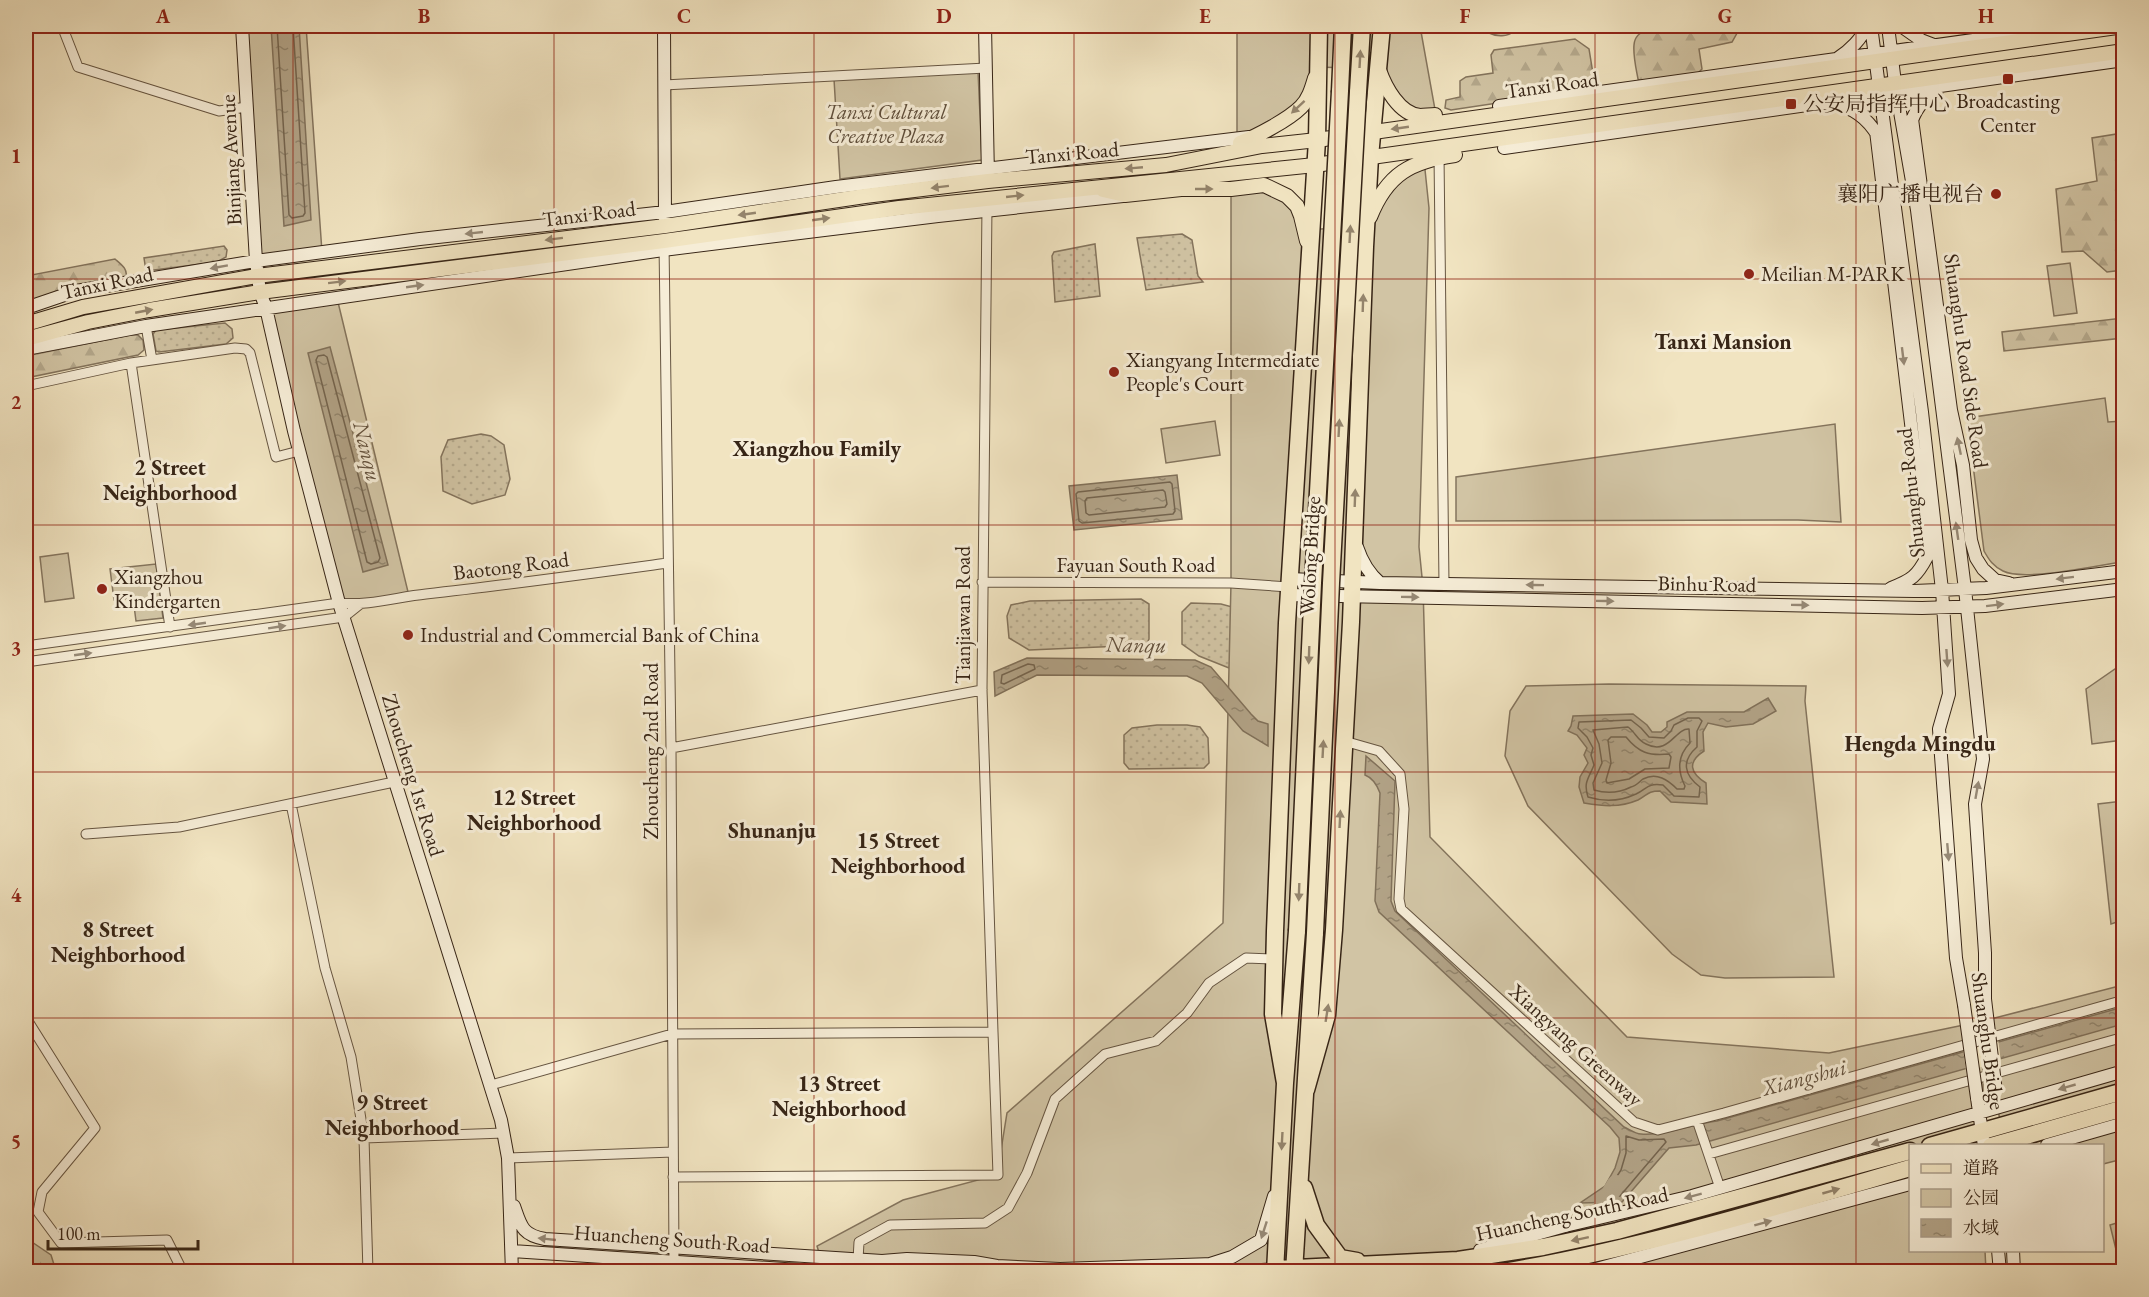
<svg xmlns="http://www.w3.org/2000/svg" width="2149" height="1297" viewBox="0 0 2149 1297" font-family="'EB Garamond','Noto Serif SC',serif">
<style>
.grass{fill:url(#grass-dots);stroke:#84745d;stroke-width:1.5}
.forest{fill:url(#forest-firs);stroke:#84745d;stroke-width:1.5}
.park{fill:#d1c4a4;stroke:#84745d;stroke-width:1.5}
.garden{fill:url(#garden-furrows);stroke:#84745d;stroke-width:1.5}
.water{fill:url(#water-ripples);stroke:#81715a;stroke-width:1.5}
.pier{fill:#f1e4c1}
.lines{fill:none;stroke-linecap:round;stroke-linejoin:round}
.shore{stroke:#74644e;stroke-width:1.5}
.river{stroke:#b2a387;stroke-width:18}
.street-casing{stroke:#665541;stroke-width:11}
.secondary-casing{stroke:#372516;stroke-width:14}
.primary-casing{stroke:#372516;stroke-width:16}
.highway-casing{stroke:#372516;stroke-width:19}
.street{stroke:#f6edd7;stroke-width:9}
.secondary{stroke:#f6edd7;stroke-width:12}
.primary{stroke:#f1e4c1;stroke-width:14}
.highway{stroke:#f1e4c1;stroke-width:16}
.secondary-bridge-casing{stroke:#372516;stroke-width:14;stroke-linecap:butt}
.highway-bridge-casing{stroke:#372516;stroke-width:19;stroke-linecap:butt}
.secondary-bridge{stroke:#f6edd7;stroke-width:12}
.highway-bridge{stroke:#f1e4c1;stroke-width:16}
.oneway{fill:#94846c}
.oneway2{fill:#968976}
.grid{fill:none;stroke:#8f2418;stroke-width:1.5;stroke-opacity:0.55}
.poi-dot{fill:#8f2418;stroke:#f6edd7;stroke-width:2}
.labels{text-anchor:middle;stroke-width:6;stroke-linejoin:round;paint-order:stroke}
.street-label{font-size:21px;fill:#372516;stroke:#f6edd7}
.poi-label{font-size:21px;fill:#372516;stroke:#f6edd7;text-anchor:start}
.park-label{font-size:21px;font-style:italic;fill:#5e4d3a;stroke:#f6edd7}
.neighbourhood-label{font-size:22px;font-weight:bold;fill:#372516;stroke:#f6edd7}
.water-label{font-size:22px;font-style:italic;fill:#62513e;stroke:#f6edd7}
.neatline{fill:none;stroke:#8f2418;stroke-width:2}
.grid-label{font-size:20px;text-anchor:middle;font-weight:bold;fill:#8f2418}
</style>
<defs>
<pattern id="grass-dots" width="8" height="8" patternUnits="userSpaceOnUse" patternTransform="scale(1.5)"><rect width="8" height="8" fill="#d1c4a4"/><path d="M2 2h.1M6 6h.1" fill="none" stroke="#b4a88c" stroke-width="1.8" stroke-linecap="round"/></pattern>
<pattern id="forest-firs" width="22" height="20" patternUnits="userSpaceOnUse" patternTransform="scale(1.5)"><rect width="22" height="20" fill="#d1c4a4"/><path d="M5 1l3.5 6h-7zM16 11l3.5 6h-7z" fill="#b4a88c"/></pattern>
<pattern id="garden-furrows" width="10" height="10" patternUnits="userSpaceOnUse" patternTransform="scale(1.5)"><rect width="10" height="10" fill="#d1c4a4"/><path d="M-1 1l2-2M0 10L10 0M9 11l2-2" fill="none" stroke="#b4a88c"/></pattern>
<pattern id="water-ripples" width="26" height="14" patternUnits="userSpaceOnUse" patternTransform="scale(1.5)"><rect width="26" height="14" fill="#b2a387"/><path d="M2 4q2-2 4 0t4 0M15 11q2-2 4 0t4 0" fill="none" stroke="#92856d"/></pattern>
</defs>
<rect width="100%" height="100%" fill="#f1e4c1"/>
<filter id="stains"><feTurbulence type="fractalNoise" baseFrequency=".00333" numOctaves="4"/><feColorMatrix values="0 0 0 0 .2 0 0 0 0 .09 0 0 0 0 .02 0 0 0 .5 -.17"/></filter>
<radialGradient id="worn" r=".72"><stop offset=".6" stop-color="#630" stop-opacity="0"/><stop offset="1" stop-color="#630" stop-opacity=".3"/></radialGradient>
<path class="grass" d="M1182 234 1192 240 1198 276 1203 282 1146 290 1137 238Z
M1095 244 1100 296 1055 302 1052 256 1054 252Z
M224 246 227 250 226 257 217 262 146 271 144 258Z
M225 323 232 329 233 338 226 344 159 352 156 351 153 334 156 330Z
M481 434 491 436 504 445 510 479 505 495 472 504 443 491 441 457 448 440Z
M1141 599 1149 604V639L1146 645 1029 650 1009 638 1007 616 1011 605 1030 601Z
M1191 603 1221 604 1247 611 1229 668 1199 656 1182 644V612Z
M1157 725H1187L1200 727 1208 738 1209 763 1204 768 1129 769 1124 763V735L1132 728Z"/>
<path class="forest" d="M1684 26H1741L1732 42 1699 49 1702 69 1697 74 1642 82 1638 79C1636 68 1633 56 1634 45 1635 24 1670 27 1684 26Z
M1575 39 1589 49 1595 86 1590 89 1451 110 1445 108 1446 100 1460 97V81L1466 77 1493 73 1491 55 1494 50Z
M2123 133V270L2107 272 2083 251 2062 252 2056 189 2097 181 2092 138Z
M115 259C122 265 128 269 126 278L26 303V276Z
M2123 318V338L2004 351 2002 332Z
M130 335H138L143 340 144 350 138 355 26 378V356Z
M26 1238 51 1255 56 1271H26Z"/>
<path class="park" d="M242 26H306L322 252 256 261Z
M1237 26H1420L1436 115 1406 110 1379 69 1318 67 1301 107 1237 139Z
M978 71 982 160 840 179 834 79Z
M1424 160 1429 208 1419 547 1423 587 1430 837 1627 1037 1829 1053 1983 1021 2123 985V1091L2001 1126 1983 1027V1145L1910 1146V1250L1985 1251 1986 1271 825 1272 817 1246 903 1200 997 1175 1007 1113 1223 923 1231 583V189L1264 185 1287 196 1306 230 1366 226 1376 201Z
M2070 263 2077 313 2054 316 2047 266Z
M337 298 409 596 339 603 266 308Z
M2105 398 2108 422 2123 421V562C2097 565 2025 582 2003 571 1993 566 1989 560 1984 551L1967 418Z
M1215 421 1220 455 1166 463 1161 429Z
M1835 424 1841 522 1798 520 1456 521V477Z
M68 553 74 598 45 602 40 557Z
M156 564 163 618 136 621 133 598 114 600 110 569Z
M2123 668V740L2092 744 2086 689 2115 669Z
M1609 684 1806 686 1805 701 1834 977 1725 978 1701 975 1672 954 1528 806 1505 756 1510 711 1526 686Z
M2123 801V920L2111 924 2098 804Z
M2123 1108V1159L2103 1164 2102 1146H2046L2071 1123Z
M2123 1221V1265L2120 1266 2110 1225Z"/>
<path class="garden" d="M1488 26H1514L1515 31C1507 37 1497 37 1489 33Z
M1531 26H1589L1537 33Z"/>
<path class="water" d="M271 26H299L311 220 284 226Z
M330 347 388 565 363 572 308 353Z
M1177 475 1182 519 1074 530 1069 486Z
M1027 658 1195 660 1211 667 1251 714 1258 721 1268 724V746L1243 731 1202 683 1187 676 1037 675 995 696 994 672Z
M1768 698 1776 711 1753 724 1726 727 1708 723 1703 732 1704 751C1687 762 1690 773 1706 783L1707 804 1671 802 1660 791C1647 791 1648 795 1638 800 1619 808 1603 806 1584 803L1579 787 1580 777 1588 763 1584 755 1587 748 1577 735 1568 731 1571 726 1573 716 1633 714 1647 725 1652 732H1661L1667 727V722L1687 712H1744Z
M1366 756 1395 781 1391 901 1395 911 1624 1127C1629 1129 1635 1134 1641 1134 1664 1136 1693 1124 1717 1121L2123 1007V1024L1696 1145 1669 1148 1622 1202 1580 1203 1605 1186 1615 1168 1620 1152 1619 1138 1610 1127 1379 912 1375 901 1380 793C1377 785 1373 778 1365 775Z"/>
<path class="pier" d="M1998 1039 2001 1062 1966 1071 1963 1049Z"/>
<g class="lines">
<path class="shore" d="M277 26 289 215 292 218 303 216 305 213 293 26
M324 355 327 357 380 558 378 562 371 564 367 562 316 360 318 356Z
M1170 482 1172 484 1175 511 1173 514 1082 523 1079 521 1076 494 1078 492Z
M1163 490 1165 492 1167 504 1165 507 1089 515 1086 513 1085 501 1087 498Z
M1028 664 1034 665 1035 669 1004 684 1001 683 1002 675Z
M1688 718H1699L1702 721 1697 731V747C1681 761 1684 775 1700 787L1699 797 1674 796 1663 785C1647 783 1648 788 1636 794 1621 801 1604 802 1588 797 1583 782 1589 778 1594 765L1591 755 1593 748 1587 737 1578 728 1579 722 1631 720 1641 728 1649 737 1664 738 1671 731 1674 725Z
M1628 727C1635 732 1638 741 1646 744 1669 756 1675 728 1689 729L1690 743C1677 756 1677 770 1685 786L1684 789H1677C1668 780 1657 772 1643 779 1639 782 1636 786 1631 787 1619 793 1607 794 1594 790L1593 783 1602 763 1599 744 1593 730Z
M1611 737H1626C1639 753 1649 756 1669 754L1671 757 1669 768 1645 769 1629 779 1607 783 1606 780 1611 763 1608 740Z
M1626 1136 1639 1140 1664 1139 1666 1142 1620 1196 1608 1197 1606 1193 1621 1170 1626 1153Z"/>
<path class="river" d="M1562 1272 1616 1184"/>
<g class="street-casing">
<path id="street" d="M62 26 78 67 219 111 247 107
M664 85 986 68
M1439 155 1444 584
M987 206 982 690 993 1032
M664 244 671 748 674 1261
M146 326 152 360
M26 386 131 363
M982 582 1231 583 1289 587
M170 627 131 363 235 348 246 349 250 353 276 457 299 451
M26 646 339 603C369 606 397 597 426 594 507 585 587 574 668 563
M26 662 344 617 359 605
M1344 741 1379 751 1400 774 1404 809 1399 899 1401 909 1634 1122 1658 1130 1724 1113 2124 1000
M671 748 982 690
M291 804 325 968 351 1057 364 1138 368 1272
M86 834 179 827 394 782
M26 1018 95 1128 42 1192 38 1212 61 1243 167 1240 183 1272
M491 1085 672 1034 993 1032 998 1175 673 1177
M1697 1120 1720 1188
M364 1138 504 1133
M1709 1154 2124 1037
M508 1158 673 1152
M858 1260 859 1242 890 1225 985 1223 1008 1208 1027 1173 1055 1099 1105 1054 1156 1041 1187 1013 1209 983 1246 958 1274 959"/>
</g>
<g class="secondary-casing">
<path id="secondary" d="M242 26 256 261 260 292 266 308 294 431 339 603 501 1120 508 1158 512 1272
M664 26 665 219
M985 26 988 177
M1871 26 1922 412 1942 590 1949 694 1939 729 1956 958 1964 1005
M1888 26 1895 83 1917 210 1965 589 1983 759 1975 804 1985 953V999
M1901 26 1921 40 1934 45
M1838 58C1849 51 1863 38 1866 26
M1833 104C1853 107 1868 119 1878 136
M1499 106 2073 26
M1912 119 1951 410 1963 465 1971 540 1976 558 1983 569 1995 580 2009 583
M1910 127C1914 110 1926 96 1940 87
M1876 131 1927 557C1917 576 1912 580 1891 588
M1504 148 2124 60
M26 308 76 291 256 261 420 239 665 212 836 187 1249 137
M26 349 146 326 663 250 938 216 1123 196
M1357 547C1362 562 1368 573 1380 583
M1290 579 1380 583 1914 591 1986 588 2124 571
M1289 595 1922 608 1985 606 2124 589
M1977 1098 1984 1146
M2047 1145 2124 1123
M514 1206C521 1226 522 1235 545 1239L882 1261 907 1259 974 1262 997 1266 1060 1269 1213 1264
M1480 1250 1565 1226 1692 1196 2124 1071
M1998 1250 2000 1272
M2013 1250 2014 1272
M512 1251 830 1272
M1207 1265 1232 1257 1261 1240 1274 1196
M1234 1272 1276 1269
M1585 1272 1910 1184"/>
</g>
<g class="primary-casing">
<path id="primary" d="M1379 70C1385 87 1399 114 1420 116 1425 116 1430 115 1435 115
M1240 143C1257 136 1288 120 1301 107 1309 99 1312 88 1315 78
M1103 190 1125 195 1181 189H1231L1264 185 1287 196 1297 206 1301 216 1307 241
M1370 217C1387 174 1411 161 1455 155
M26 324 83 307 257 276 665 226 865 196 988 181 1166 165 1262 146 1317 140 2124 26
M26 339 88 322 149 310 260 292 664 241 899 208 1315 165 2124 51"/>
</g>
<g class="highway-casing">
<path id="highway" d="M1340 91 1343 26
M1358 92 1362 26
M1285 1083 1273 1014 1275 931 1287 623 1317 140 1319 26
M1306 1090 1327 1015 1334 930 1351 622 1365 247 1370 157 1382 26
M1930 1146 2124 1091
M1991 1146 2124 1108
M1304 1188 1316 1225 1340 1258 1357 1261
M1276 1269 1458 1260 1543 1247 1617 1231 1910 1151
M1275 1272 1285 1083 1297 931
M1294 1272 1315 933
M1503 1272C1642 1248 1776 1207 1910 1168"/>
</g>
<use href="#street" class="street"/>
<use href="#secondary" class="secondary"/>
<use href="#primary" class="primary"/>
<use href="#highway" class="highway"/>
<g class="secondary-bridge-casing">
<path id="secondary-bridge" d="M1985 999 1996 1092
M1964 1005 1977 1098"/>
</g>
<g class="highway-bridge-casing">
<path id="highway-bridge" d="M1297 931 1313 583 1340 91
M1315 933 1331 583 1358 92"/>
</g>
<use href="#secondary-bridge" class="secondary-bridge"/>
<use href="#highway-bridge" class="highway-bridge"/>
</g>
<defs><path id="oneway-solid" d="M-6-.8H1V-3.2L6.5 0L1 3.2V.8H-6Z" transform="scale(1.5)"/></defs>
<g class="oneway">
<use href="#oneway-solid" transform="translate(1360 59) rotate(-87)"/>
<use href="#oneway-solid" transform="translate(1298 107) rotate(137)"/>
<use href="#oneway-solid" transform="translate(1400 128) rotate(172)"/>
<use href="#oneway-solid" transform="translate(1134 168) rotate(175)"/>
<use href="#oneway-solid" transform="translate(940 187) rotate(173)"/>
<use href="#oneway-solid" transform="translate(1204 189)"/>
<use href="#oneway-solid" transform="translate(1015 196) rotate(-6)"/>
<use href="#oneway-solid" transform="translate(747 214) rotate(172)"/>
<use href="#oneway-solid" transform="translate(821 219) rotate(-8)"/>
<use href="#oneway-solid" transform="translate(1350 234) rotate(-87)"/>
<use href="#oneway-solid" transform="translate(554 239) rotate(173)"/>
<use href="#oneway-solid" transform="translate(337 282) rotate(-7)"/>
<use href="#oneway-solid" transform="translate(1363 303) rotate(-88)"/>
<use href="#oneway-solid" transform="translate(144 311) rotate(-11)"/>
<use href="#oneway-solid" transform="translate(1339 428) rotate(-87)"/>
<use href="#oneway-solid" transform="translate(1355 498) rotate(-88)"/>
<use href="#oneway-solid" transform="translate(1309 655) rotate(92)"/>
<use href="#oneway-solid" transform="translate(1323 749) rotate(-87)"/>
<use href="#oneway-solid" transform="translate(1340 819) rotate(-87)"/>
<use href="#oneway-solid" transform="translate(1299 892) rotate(92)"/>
<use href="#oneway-solid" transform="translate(1327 1013) rotate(-81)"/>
<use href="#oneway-solid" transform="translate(1282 1141) rotate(93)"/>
<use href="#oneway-solid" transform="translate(1831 1191) rotate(-16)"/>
<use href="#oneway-solid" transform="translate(1580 1239) rotate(168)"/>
</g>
<g class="oneway2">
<use href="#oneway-solid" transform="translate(474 233) rotate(174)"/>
<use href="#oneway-solid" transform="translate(219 267) rotate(170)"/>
<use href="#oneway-solid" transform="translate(415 286) rotate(-8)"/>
<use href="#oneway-solid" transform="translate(1903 356) rotate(83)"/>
<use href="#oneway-solid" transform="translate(1959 446) rotate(-102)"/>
<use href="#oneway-solid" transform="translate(1957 531) rotate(-98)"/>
<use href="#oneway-solid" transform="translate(2065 578) rotate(173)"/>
<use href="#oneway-solid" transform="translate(1535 585) rotate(-179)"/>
<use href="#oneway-solid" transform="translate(1410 597) rotate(1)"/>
<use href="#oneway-solid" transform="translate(1605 601) rotate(1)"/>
<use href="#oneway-solid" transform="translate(1800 605) rotate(1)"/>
<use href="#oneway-solid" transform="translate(1995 605) rotate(-7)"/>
<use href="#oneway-solid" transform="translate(197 624) rotate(172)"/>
<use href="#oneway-solid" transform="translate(277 627) rotate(-9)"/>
<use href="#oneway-solid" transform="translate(83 654) rotate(-8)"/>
<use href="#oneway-solid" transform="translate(1947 658) rotate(86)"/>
<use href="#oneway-solid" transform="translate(1977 790) rotate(-80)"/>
<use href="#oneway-solid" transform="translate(1948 852) rotate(85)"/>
<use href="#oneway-solid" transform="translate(2067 1087) rotate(164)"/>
<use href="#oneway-solid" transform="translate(1880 1142) rotate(164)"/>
<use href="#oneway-solid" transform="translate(1693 1196) rotate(165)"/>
<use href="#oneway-solid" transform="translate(1763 1223) rotate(-15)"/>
<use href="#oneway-solid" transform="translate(1264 1230) rotate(108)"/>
<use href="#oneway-solid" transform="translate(547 1239) rotate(-174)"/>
</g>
<path class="grid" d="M293 26V1272M554 26V1272M814 26V1272M1074 26V1272M1335 26V1272M1595 26V1272M1856 26V1272M26 279H2124M26 525H2124M26 772H2124M26 1018H2124"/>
<g class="poi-dot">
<rect x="2002" y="73" width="12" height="12" rx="3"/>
<rect x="1785" y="98" width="12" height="12" rx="3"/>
<circle cx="1996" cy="194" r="6"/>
<circle cx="1749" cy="274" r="6"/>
<circle cx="1114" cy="372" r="6"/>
<circle cx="102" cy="589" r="6"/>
<circle cx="408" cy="635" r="6"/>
</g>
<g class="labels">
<g class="street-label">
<text transform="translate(1552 85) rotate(-8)" y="7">Tanxi Road</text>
<text transform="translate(1072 153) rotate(-5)" y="7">Tanxi Road</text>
<text transform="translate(231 160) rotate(-93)" y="7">Binjiang Avenue</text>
<text transform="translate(589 214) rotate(-7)" y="7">Tanxi Road</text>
<text transform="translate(107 283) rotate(-12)" y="7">Tanxi Road</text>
<text transform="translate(1966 361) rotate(82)" y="7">Shuanghu Road Side Road</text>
<text transform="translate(1911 493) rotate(-96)" y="7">Shuanghu Road</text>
<text transform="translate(1310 556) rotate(-87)" y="7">Wolong Bridge</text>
<text x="1136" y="572">Fayuan South Road</text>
<text transform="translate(511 566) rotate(-7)" y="7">Baotong Road</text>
<text transform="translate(1707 584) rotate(1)" y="7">Binhu Road</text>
<text transform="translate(963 615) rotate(-90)" y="7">Tianjiawan Road</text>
<text transform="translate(651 751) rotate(-90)" y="7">Zhoucheng 2nd Road</text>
<text transform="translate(413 775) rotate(73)" y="7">Zhoucheng 1st Road</text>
<text transform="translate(1988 1041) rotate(82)" y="7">Shuanghu Bridge</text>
<text transform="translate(1576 1045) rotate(42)" y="7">Xiangyang Greenway</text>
<text transform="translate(1572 1214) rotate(-12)" y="7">Huancheng South Road</text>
<text transform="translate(672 1239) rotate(4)" y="7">Huancheng South Road</text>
</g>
<g class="poi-label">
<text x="2008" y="108" text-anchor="middle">Broadcasting<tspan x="2008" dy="24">Center</tspan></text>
<text x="1803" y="111">公安局指挥中心</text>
<text x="1984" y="201" text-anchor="end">襄阳广播电视台</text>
<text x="1761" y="281">Meilian M-PARK</text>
<text x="1126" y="367">Xiangyang Intermediate<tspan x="1126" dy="24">People's Court</tspan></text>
<text x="114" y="584">Xiangzhou<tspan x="114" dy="24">Kindergarten</tspan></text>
<text x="420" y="642">Industrial and Commercial Bank of China</text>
</g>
<g class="park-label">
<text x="886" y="119">Tanxi Cultural<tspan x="886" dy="24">Creative Plaza</tspan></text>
</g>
<g class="neighbourhood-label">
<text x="1723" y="349">Tanxi Mansion</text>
<text x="817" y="456">Xiangzhou Family</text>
<text x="170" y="475">2 Street<tspan x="170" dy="25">Neighborhood</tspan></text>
<text x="1920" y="751">Hengda Mingdu</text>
<text x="534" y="805">12 Street<tspan x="534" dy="25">Neighborhood</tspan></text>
<text x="772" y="838">Shunanju</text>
<text x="898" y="848">15 Street<tspan x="898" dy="25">Neighborhood</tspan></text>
<text x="118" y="937">8 Street<tspan x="118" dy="25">Neighborhood</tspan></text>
<text x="839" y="1091">13 Street<tspan x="839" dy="25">Neighborhood</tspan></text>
<text x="392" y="1110">9 Street<tspan x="392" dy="25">Neighborhood</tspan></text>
</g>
<g class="water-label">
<text transform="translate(368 451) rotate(76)" y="8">Nanqu</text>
<text transform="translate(1136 644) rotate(1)" y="8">Nanqu</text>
<text transform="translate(1804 1077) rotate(-15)" y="8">Xiangshui</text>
</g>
</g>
<rect width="2149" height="1297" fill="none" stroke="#f1e4c1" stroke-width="66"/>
<rect x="1909" y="1144" width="195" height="108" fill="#f6edd7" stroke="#aa9d8a" stroke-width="1.5"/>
<rect x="1921" y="1164" width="30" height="9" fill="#f1e4c1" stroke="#aa9d8a" stroke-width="1.5"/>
<text x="1963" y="1174" font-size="18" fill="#372516">道路</text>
<rect x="1921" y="1189" width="30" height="18" fill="#d1c4a4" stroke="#aa9d8a" stroke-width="1.5"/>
<text x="1963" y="1204" font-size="18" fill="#372516">公园</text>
<rect x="1921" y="1219" width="30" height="18" fill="url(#water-ripples)" stroke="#aa9d8a" stroke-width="1.5"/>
<text x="1963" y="1234" font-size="18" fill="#372516">水域</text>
<path d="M48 1240v9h150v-9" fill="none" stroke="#372516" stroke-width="3"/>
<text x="57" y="1240" font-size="18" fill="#372516" stroke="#f6edd7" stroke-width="4.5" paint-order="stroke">100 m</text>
<rect x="33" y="33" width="2083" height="1231" class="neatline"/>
<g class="grid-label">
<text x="163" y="23">A</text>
<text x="424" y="23">B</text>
<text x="684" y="23">C</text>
<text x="944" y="23">D</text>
<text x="1205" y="23">E</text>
<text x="1465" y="23">F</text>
<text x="1725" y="23">G</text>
<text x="1986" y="23">H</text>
<text x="16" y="163">1</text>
<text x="16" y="409">2</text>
<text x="16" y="655">3</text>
<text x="16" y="902">4</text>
<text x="16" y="1148">5</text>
</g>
<rect width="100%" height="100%" filter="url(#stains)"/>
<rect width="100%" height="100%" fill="url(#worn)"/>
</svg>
